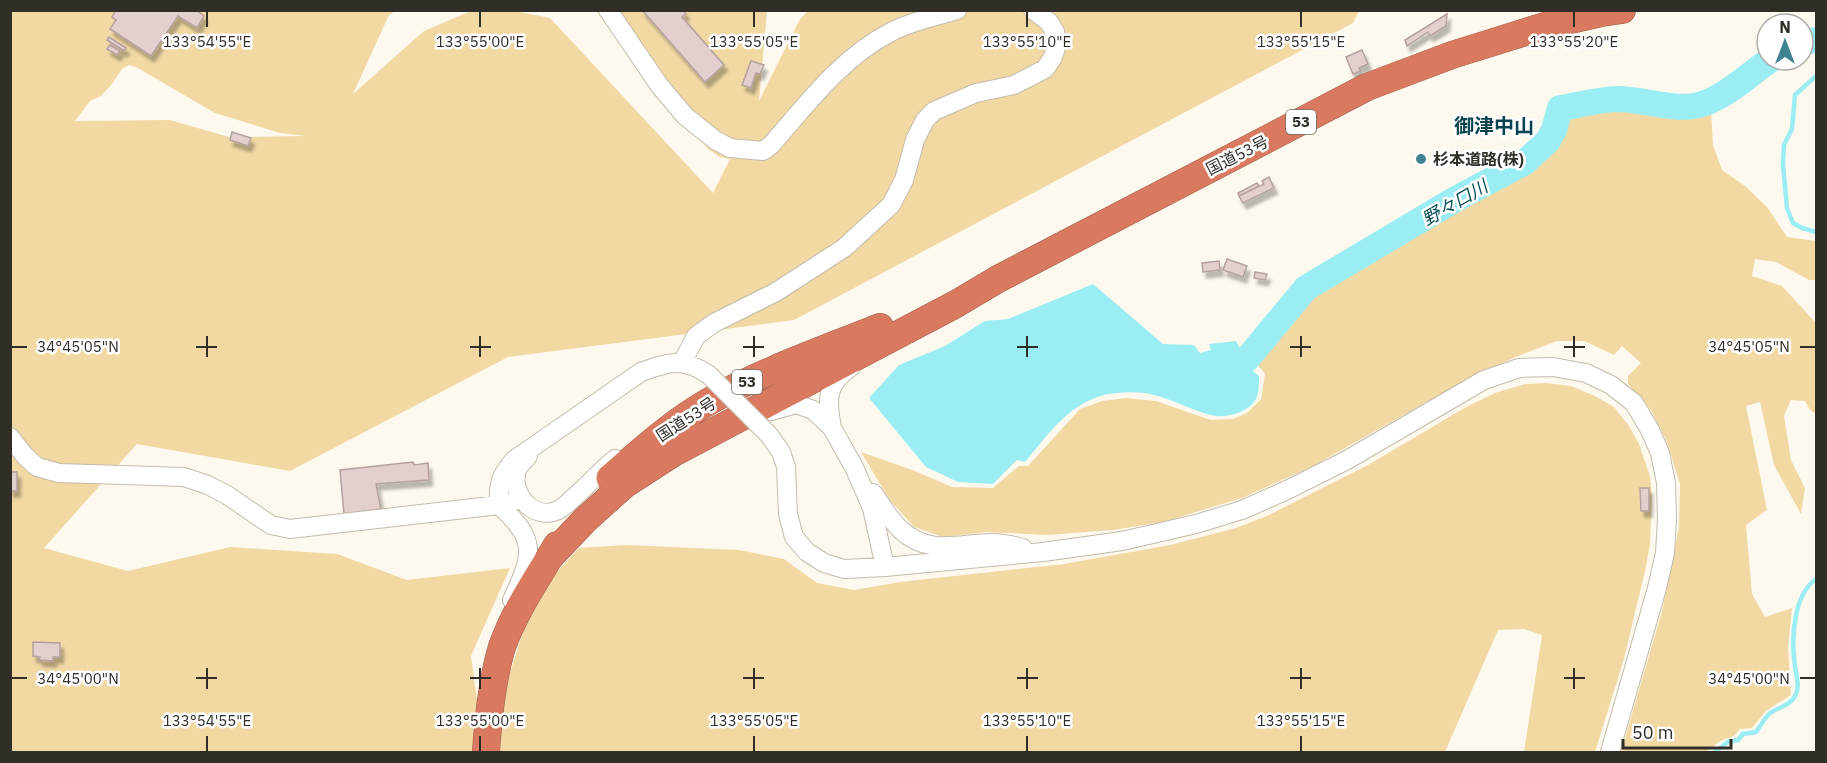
<svg xmlns="http://www.w3.org/2000/svg" width="1827" height="763" viewBox="0 0 1827 763" font-family="'IBM Plex Sans','Noto Sans JP',sans-serif">
<style>
.green{fill:#f2d9a4;fill-rule:evenodd}
.water{fill:#9bedf4}
.lines{fill:none;stroke-linecap:round;stroke-linejoin:round}
.stream{stroke:#9bedf4;stroke-width:4.5}
.river{stroke:#9bedf4;stroke-width:26}
.building{fill:#e3cfcd;stroke:#b4a19f;stroke-width:1.5;filter:url(#shadow)}
.minor-casing{stroke:#c3bbab;stroke-width:20}
.highway-casing{stroke:#9e5f4c;stroke-width:28}
.minor{stroke:#fff;stroke-width:18}
.highway{stroke:#d97a60;stroke-width:27}
.minor-bridge-casing{stroke:#c3bbab;stroke-width:20;stroke-linecap:butt}
.minor-bridge{stroke:#fff;stroke-width:18}
.ticks{fill:none;stroke:#312e27;stroke-width:2}
.poi-dot{fill:#3f8292;stroke:#fff;stroke-width:2}
.labels{text-anchor:middle;stroke-width:5;stroke-linejoin:round;paint-order:stroke}
.shield{fill:#fff;stroke:#6f6d68;stroke-width:1.5}
.shield-label{font-size:15px;font-weight:bold;fill:#312e27}
.street-label{font-size:16px;fill:#312e27;stroke:#fff}
.poi-label{font-size:16px;font-weight:bold;fill:#312e27;stroke:#fff;text-anchor:start}
.water-label{font-size:18px;font-style:italic;fill:#004e52;stroke:#fff}
.quarter-label{font-size:20px;font-weight:bold;fill:#06434f;stroke:#fff}
.ticks-label{font-size:15px;text-anchor:middle;fill:#312e27;stroke:#fff;stroke-width:5;stroke-linejoin:round;paint-order:stroke}
</style>
<defs>
<filter id="shadow"><feDropShadow dx="3.5" dy="6" stdDeviation="1.5" flood-color="#0004"/></filter>
</defs>
<rect width="100%" height="100%" fill="#fef9ef"/>
<path class="green" d="M10 11H395L389 15 353 94 424 31 471 11H515L550 18 713 193 730 159 720 157 708 149 596 11H767L759 101 800 19 808 11H1359L1353 23 794 320 508 357 290 471 137 444 44 548 128 571 230 547 337 554 407 580 510 568 471 656 478 707H499L530 610 552 577 579 548 626 545 739 550 784 559 817 583 854 590 900 582 1064 564 1170 545 1236 528 1269 515 1368 465 1466 407 1495 393 1525 384 1547 383 1571 386 1595 396 1614 407 1629 426 1639 444 1650 476 1652 496 1650 545 1645 571 1624 659 1595 752H1524L1542 635 1524 629 1498 630 1445 752H11ZM129 65 136 67 215 113 280 133 306 136 229 137 170 120 75 121 90 101 101 96 112 84 122 69Z
M1618 106 1644 107 1682 115 1711 110 1713 145 1722 170 1745 186 1767 207 1787 237 1816 241V280H1809L1776 262 1755 259 1752 276 1782 286 1816 323V414L1810 410 1805 401 1791 400 1784 416 1791 460 1805 488 1801 514 1774 465 1760 402 1746 406 1767 510 1746 525 1752 594 1765 617 1792 608 1788 647 1791 695 1766 711 1752 728 1740 729 1734 736 1720 741 1706 752H1621L1662 611 1679 527 1680 484 1667 442 1651 410 1628 384V376L1641 363 1622 346 1614 355 1584 341H1557L1513 358 1441 394 1313 466 1242 498 1163 522 1113 530 1046 535 986 532 943 537 914 527 889 499 861 452 915 471 952 487 993 488 1019 466H1028L1080 409 1102 401 1126 398 1156 401 1211 420 1233 419 1247 413 1261 399 1265 374 1254 360 1312 292 1537 162 1559 137 1566 113Z"/>
<path class="water" d="M1093 284 1163 344 1194 345 1200 353 1211 350 1209 344 1236 341 1254 372 1259 376C1259 383 1259 393 1256 399 1248 413 1225 419 1211 415 1191 410 1174 400 1154 395 1139 391 1120 392 1104 395 1067 405 1048 435 1025 462L1017 460 993 484 958 482 926 467 869 398 899 365 945 346 985 321 1008 319Z"/>
<g class="lines">
<path class="stream" d="M1816 76 1795 95 1792 129 1784 145 1783 165 1787 208 1793 223 1802 228 1816 232
M1715 752 1728 742 1738 740 1743 734 1756 732C1760 726 1765 718 1770 713 1779 707 1792 705 1796 694 1800 685 1796 675 1795 666 1791 640 1793 595 1816 579"/>
<path class="river" d="M1803 42 1816 40
M1247 359 1306 288 1454 200 1525 162 1547 142 1554 130 1560 108C1579 105 1601 99 1620 99 1645 100 1676 111 1699 105 1725 98 1748 75 1770 60"/>
</g>
<path class="building" d="M116 10H196L204 16 197 28 178 16 151 56 110 29 116 20 112 17Z
M642 10H683L686 14 682 17 724 65 705 82Z
M1447 14 1446 26 1430 36 1428 32 1407 46 1405 40Z
M109 37 126 48 124 51 107 40Z
M110 45 120 51 117 55 107 49Z
M1362 50 1368 64 1359 68 1361 71 1353 74 1346 57Z
M751 61 764 65 760 74 756 73 751 88 742 85Z
M232 132 251 138 248 146 230 140Z
M1269 177 1274 188 1243 203 1239 196 1264 184 1262 181Z
M1257 183 1259 186 1239 196 1238 193Z
M1227 259 1247 266 1243 277 1223 270Z
M1219 261 1220 270 1203 272 1202 263Z
M1255 272 1267 274 1265 280 1254 278Z
M413 462 414 465 428 463 429 480 376 484 381 509 344 514 340 470Z
M10 472H17V491H10Z
M1640 488H1649V511H1641Z
M33 642 60 643V657H53V661L39 660 40 657 33 656Z"/>
<g class="lines">
<g class="minor-casing">
<path id="minor" d="M608 10 659 85 685 116 715 140 730 148 763 151 771 145C807 104 842 57 891 32 911 21 935 17 957 10
M682 363 696 336 714 323 776 292 844 248 891 205 904 180 915 140 925 120 934 111 976 93 1014 85 1045 69 1053 57 1057 44 1055 32 1049 22 1033 10
M771 411 796 404 813 410 832 428 854 467 872 508 885 567
M832 428C827 401 825 384 851 367
M769 435 781 452 786 467 788 514 794 537 807 552 824 563 844 569 885 567 1043 552 1122 541 1196 524 1242 510 1287 490 1347 460 1484 380 1519 368 1553 367 1586 373 1611 385 1634 403 1650 430 1660 453 1666 483 1667 519 1665 553 1657 588 1610 752
M10 437 25 456 37 467 59 473 184 477 208 485 227 495 271 525 290 529 499 505 521 499
M528 456C525 460 519 465 517 470 509 495 536 523 560 509 564 507 568 503 571 500 586 487 599 472 615 459
M873 493C882 506 890 520 901 530 930 557 962 542 995 543 1004 543 1014 546 1023 548
M512 600C533 554 538 541 499 505 498 484 500 476 514 460L641 372C669 362 683 357 709 375"/>
</g>
<g class="highway-casing">
<path id="highway" d="M610 478C641 451 672 423 708 402 762 371 823 350 880 327
M548 559 585 520 624 485 675 452 956 304 998 279 1367 87 1452 55 1548 25 1601 13 1622 10
M486 752C488 722 493 676 502 647 515 610 537 579 557 545"/>
</g>
<use href="#minor" class="minor"/>
<use href="#highway" class="highway"/>
<g class="minor-bridge-casing">
<path id="minor-bridge" d="M709 375 769 435"/>
</g>
<use href="#minor-bridge" class="minor-bridge"/>
</g>
<path class="ticks" d="M207 12V27M480 12V27M754 12V27M1027 12V27M1301 12V27M1574 12V27M207 336V357M480 336V357M754 336V357M1027 336V357M1301 336V357M1574 336V357M12 347H27M196 347H217M470 347H491M743 347H764M1017 347H1038M1290 347H1311M1564 347H1585M1800 347H1815M207 668V689M480 668V689M754 668V689M1027 668V689M1301 668V689M1574 668V689M12 678H27M196 678H217M470 678H491M743 678H764M1017 678H1038M1290 678H1311M1564 678H1585M1800 678H1815M207 736V751M480 736V751M754 736V751M1027 736V751M1301 736V751"/>
<circle class="poi-dot" cx="1421" cy="159" r="6"/>
<g class="labels">
<g class="shield">
<rect x="1286" y="110" width="30" height="24" rx="4.5"/>
<rect x="732" y="370" width="30" height="24" rx="4.5"/>
</g>
<g class="shield-label">
<text x="1301" y="127">53</text>
<text x="747" y="387">53</text>
</g>
<g class="street-label">
<text transform="translate(1237 155) rotate(-27)" y="6">国道53号</text>
<text transform="translate(686 419) rotate(-33)" y="6">国道53号</text>
</g>
<g class="poi-label">
<text x="1433" y="165">杉本道路(株)</text>
</g>
<g class="water-label">
<text transform="translate(1455 203) rotate(-30)" y="6">野々口川</text>
</g>
<g class="quarter-label">
<text x="1494" y="133">御津中山</text>
</g>
</g>
<g class="ticks-label">
<text x="207" y="47">133°54'55"E</text>
<text x="480" y="47">133°55'00"E</text>
<text x="754" y="47">133°55'05"E</text>
<text x="1027" y="47">133°55'10"E</text>
<text x="1301" y="47">133°55'15"E</text>
<text x="1574" y="47">133°55'20"E</text>
<text x="78" y="352">34°45'05"N</text>
<text x="1749" y="352">34°45'05"N</text>
<text x="78" y="684">34°45'00"N</text>
<text x="1749" y="684">34°45'00"N</text>
<text x="207" y="726">133°54'55"E</text>
<text x="480" y="726">133°55'00"E</text>
<text x="754" y="726">133°55'05"E</text>
<text x="1027" y="726">133°55'10"E</text>
<text x="1301" y="726">133°55'15"E</text>
</g>
<rect width="1827" height="763" fill="none" stroke="#312e27" stroke-width="24"/>
<g transform="translate(1785 42)"><circle r="28" fill="#ffffff" stroke="#adaba9" stroke-width="1.5"/>
<path d="M0-4.5L10 22L0 15L-10 22Z" fill="#3f8292"/>
<text y="-9" font-size="16" font-weight="bold" text-anchor="middle" fill="#312e27">N</text>
</g>
<path d="M1623 739v9h108v-9" fill="none" stroke="#312e27" stroke-width="3"/>
<text x="1632" y="739" font-size="18" fill="#312e27" stroke="#ffffff" stroke-width="4.5" paint-order="stroke">50 m</text>
</svg>
